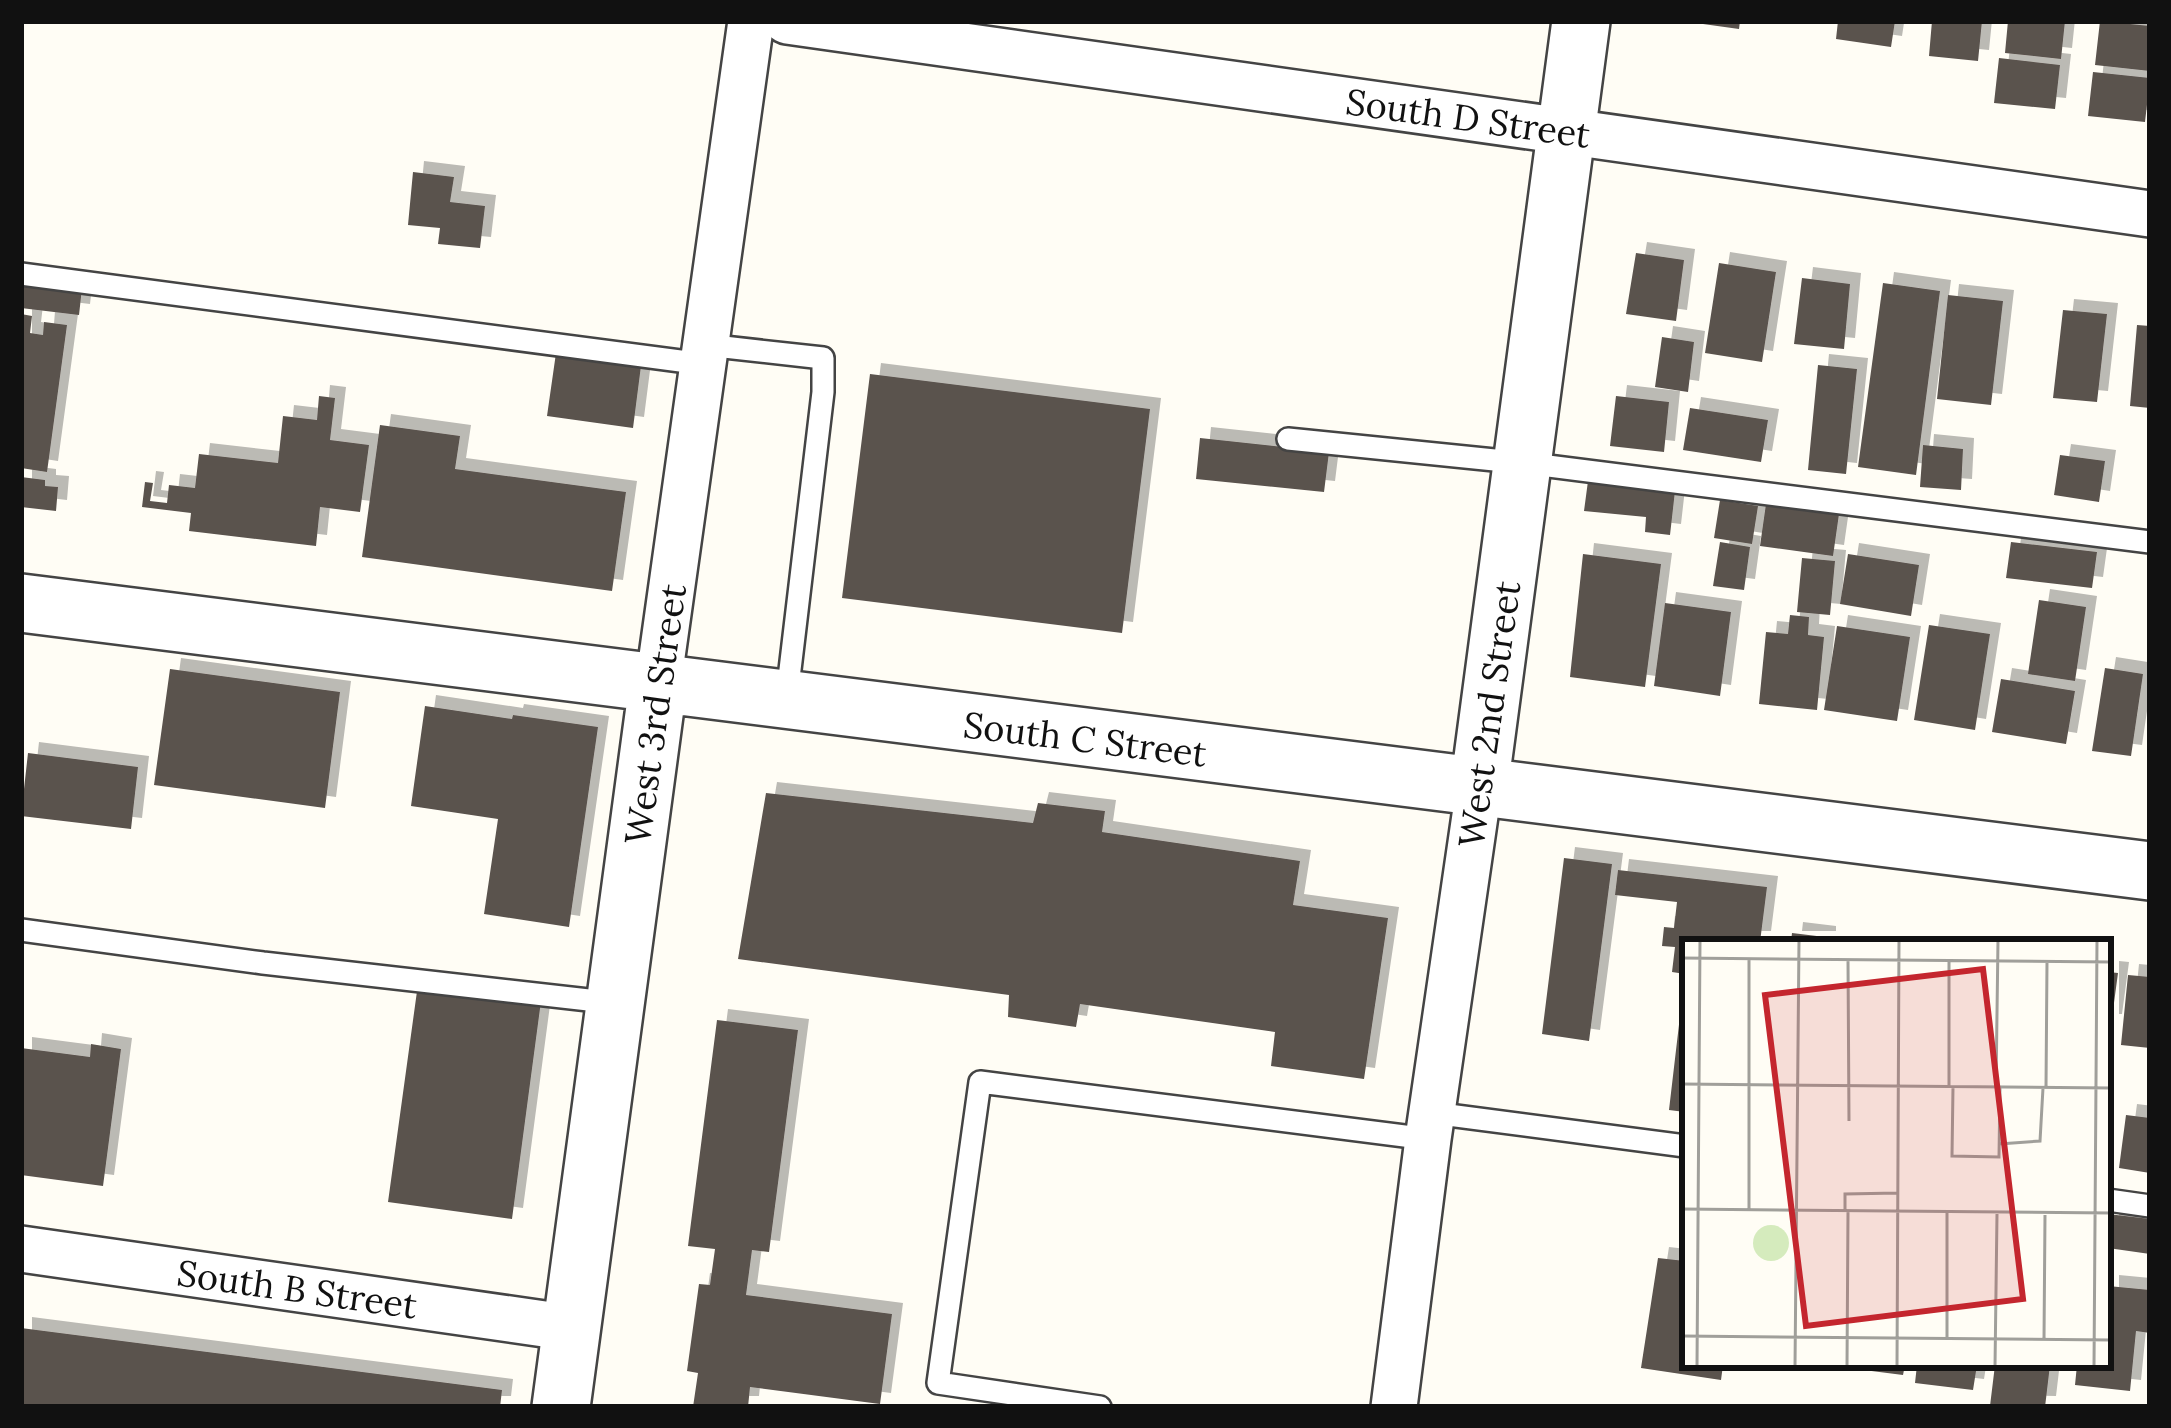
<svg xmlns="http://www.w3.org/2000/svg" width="2171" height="1428" viewBox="0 0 2171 1428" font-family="Lora,serif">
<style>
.building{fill:#5a524d;filter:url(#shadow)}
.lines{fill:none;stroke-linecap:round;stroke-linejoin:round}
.service-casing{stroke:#444;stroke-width:26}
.minor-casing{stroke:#444;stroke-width:50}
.tertiary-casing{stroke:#444;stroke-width:62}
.service{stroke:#fff;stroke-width:21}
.minor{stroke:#fff;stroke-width:45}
.tertiary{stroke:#fff;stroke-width:57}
.labels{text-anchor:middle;stroke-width:12;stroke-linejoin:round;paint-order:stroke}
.street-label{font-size:36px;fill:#111;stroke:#fff}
.inset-road{fill:none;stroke:#a09f9a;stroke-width:3}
.view{fill:#c4262e;fill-opacity:0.15;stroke:#c4262e;stroke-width:6}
.inset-edge{fill:none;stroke:#111;stroke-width:6}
</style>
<defs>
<filter id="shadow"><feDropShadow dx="11" dy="-11" stdDeviation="0" flood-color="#0004"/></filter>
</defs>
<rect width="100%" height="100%" fill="#fffdf5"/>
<path class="building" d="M1703 21H1740L1739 29 1703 24Z
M1838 21H1895L1891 47 1836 39Z
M1932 21H1982L1978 61 1929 56Z
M2008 21H2065L2061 59 2005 53Z
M2100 21 2150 26V71L2095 65Z
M1999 58 2060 65 2055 109 1994 103Z
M2093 72 2150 78 2145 122 2088 116Z
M413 172 454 177 450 202 485 206 480 248 438 244 440 228 408 225Z
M1636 253 1684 260 1676 321 1626 314Z
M1719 263 1776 272 1762 362 1705 353Z
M1802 278 1850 284 1844 349 1794 344Z
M21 280 82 288 79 315 21 308Z
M1883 283 1940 291 1916 475 1858 467Z
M1948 295 2003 301 1991 405 1937 399Z
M2063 310 2107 314 2097 402 2053 398Z
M21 314 32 316 30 333 43 335 44 322 67 325 47 472 21 468Z
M2137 325 2150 326V408L2130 406Z
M1662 337 1694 342 1688 392 1655 387Z
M557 346 642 358 633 428 547 416Z
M1818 365 1857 369 1846 474 1808 470Z
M870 374 1150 409 1122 633 842 598Z
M319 396 335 398 330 440 369 445 360 512 320 507 316 546 189 531 191 513 142 507 145 482 153 483 150 501 167 503 169 485 195 488 199 454 278 463 283 416 317 420Z
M1616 396 1669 402 1664 452 1610 446Z
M1690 408 1768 420 1761 462 1683 450Z
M380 425 460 436 455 469 626 492 612 591 362 557Z
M1200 438 1329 452 1324 492 1196 479Z
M1923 445 1963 449 1961 490 1920 487Z
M2060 455 2105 461 2099 502 2054 495Z
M21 477 45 480V486L58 487 56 511 21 507Z
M1588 481 1675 491 1670 535 1645 532 1646 517 1584 511Z
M1720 500 1758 506 1752 544 1714 538Z
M1766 504 1839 514 1833 556 1760 546Z
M1720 542 1750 547 1744 590 1713 586Z
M2011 542 2097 552 2092 588 2006 578Z
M1583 554 1661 564 1645 687 1570 677Z
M1848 554 1919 565 1911 616 1840 604Z
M1802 558 1835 561 1830 615 1797 612Z
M2039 600 2086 607 2075 681 2028 674Z
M1665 603 1731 612 1720 696 1654 686Z
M1790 615 1809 617 1808 635 1824 637 1817 710 1759 704 1766 632 1788 634Z
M1929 625 1990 634 1975 730 1914 720Z
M1837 626 1910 637 1897 721 1824 710Z
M2105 668 2143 674 2131 756 2092 751Z
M170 669 340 692 325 808 154 785Z
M2001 679 2075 691 2066 744 1992 732Z
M425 706 512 719 513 715 598 727 569 927 484 914 498 819 411 806Z
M28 753 138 767 131 829 21 816Z
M766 793 1033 823 1038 803 1105 811 1102 832 1300 861 1293 905 1388 918 1364 1079 1271 1066 1275 1032 1080 1004 1076 1027 1008 1017 1009 995 738 959Z
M1564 858 1612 864 1589 1041 1542 1034Z
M1618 870 1767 887 1760 942H1685V974L1672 972 1675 947 1662 946 1664 927 1674 928 1677 902 1615 895Z
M1792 933 1825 937V942H1791Z
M2108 972 2118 973 2111 1025H2108Z
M2128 975 2150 977V1048L2121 1045Z
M418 984 541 1001 512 1219 388 1202Z
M1682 999H1685V1112L1669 1110Z
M717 1020 798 1030 769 1252 752 1250 746 1295 892 1314 880 1404 750 1387 748 1407H693L698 1373 687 1371 699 1284 710 1285 715 1249 688 1246Z
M91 1044 121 1049 103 1186 21 1175V1048L90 1057Z
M2126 1115 2150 1118V1173L2119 1168Z
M2108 1214 2150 1219V1254L2108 1248Z
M1658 1258 1685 1261V1365H1723L1721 1380 1641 1368Z
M2108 1286 2150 1290V1333L2136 1331 2130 1391 2075 1385 2077 1365H2108Z
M21 1328 502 1390 500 1407H21Z
M1848 1365H1905L1903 1375 1848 1368Z
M1917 1365H1977L1973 1390 1915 1383Z
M1995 1365H2050L2045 1407 1990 1406Z"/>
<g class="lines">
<g class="service-casing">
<path id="service" d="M21 274 703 364
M706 345 823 358V392L787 695
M1288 439 1524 463 2150 542
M21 930 263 963 615 1003
M1433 1113 1685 1146
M2108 1200 2150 1206
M1100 1407 938 1383 980 1082 1428 1139"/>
</g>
<g class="minor-casing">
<path id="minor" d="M787 21 2150 214
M658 685 751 21
M21 1249 572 1328
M1394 1407 1428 1139 1479 788"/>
</g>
<g class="tertiary-casing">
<path id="tertiary" d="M21 603 2150 871
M1479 788 1581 21
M561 1407 658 685"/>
</g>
<use href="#service" class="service"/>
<use href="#minor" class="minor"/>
<use href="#tertiary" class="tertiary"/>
</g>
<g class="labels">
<g class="street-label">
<text transform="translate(1468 118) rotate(8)" y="13">South D Street</text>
<text transform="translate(655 714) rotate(-82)" y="13">West 3rd Street</text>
<text transform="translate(1489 714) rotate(-82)" y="13">West 2nd Street</text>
<text transform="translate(1085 739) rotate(7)" y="13">South C Street</text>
<text transform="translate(297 1289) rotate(8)" y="13">South B Street</text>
</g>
</g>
<g transform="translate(1682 939)">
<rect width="429" height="429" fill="#fffdf5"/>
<path d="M71 304a18 18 0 1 1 36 0a18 18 0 1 1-36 0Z" fill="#d5ebbd"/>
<path class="inset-road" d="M0 19 429 23M67 19V271M166 21 167 182M0 145 429 149M267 148V23M271 148 270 217 317 218 318 148M314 148 316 1M364 149 365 23M317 205 358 202 361 149M0 270 429 274M163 273V255L216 254M0 397 429 401M265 400V274M362 401 363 276M15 428 18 1M113 428 117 1M165 428 166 273M215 428 217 1M313 428 315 275M412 428 415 1"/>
<path class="view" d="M301 30 341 360 124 387 83 56Z"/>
<rect width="429" height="429" class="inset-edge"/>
</g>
<rect width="2171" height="1428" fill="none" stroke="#111111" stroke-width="48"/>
</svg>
